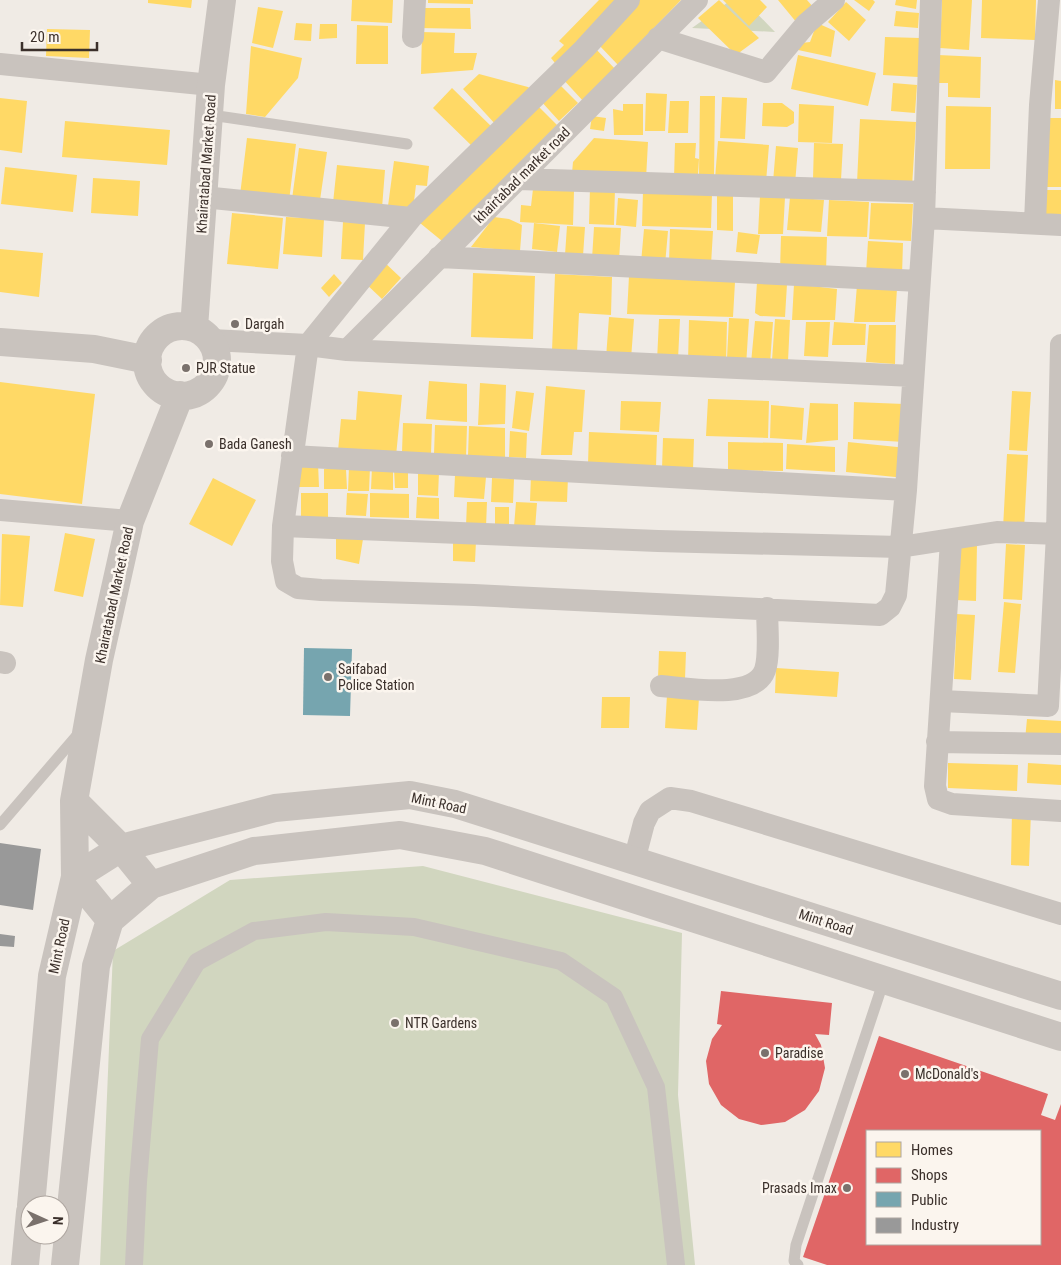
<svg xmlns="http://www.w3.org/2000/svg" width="1061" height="1265" viewBox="0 0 1061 1265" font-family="'Roboto Condensed',sans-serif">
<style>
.green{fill:#d1d6bf}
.homes{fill:#ffd966}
.shops{fill:#e06666;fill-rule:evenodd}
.public{fill:#76a5af}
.industry{fill:#999}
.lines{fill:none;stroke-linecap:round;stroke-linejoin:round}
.service{stroke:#c9c3be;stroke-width:11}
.pedestrian{stroke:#c9c3be;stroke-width:18}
.minor{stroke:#c9c3be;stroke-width:22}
.tertiary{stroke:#c9c3be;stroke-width:28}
.poi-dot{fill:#7a716c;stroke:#fbf5ee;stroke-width:2}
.labels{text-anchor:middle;stroke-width:5;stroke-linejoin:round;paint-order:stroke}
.street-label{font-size:14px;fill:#3b302b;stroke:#fbf5ee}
.poi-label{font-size:14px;fill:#3b302b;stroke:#fbf5ee;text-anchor:start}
</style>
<rect width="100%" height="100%" fill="#f0ebe5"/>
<path class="green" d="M731 0H744L775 32 692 28Z
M423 866 682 933 678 1095 695 1265H100L113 951 230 880Z"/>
<path class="homes" d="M148 0H192L191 8 148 3Z
M352 0H393L392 23 351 21Z
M428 0H473V4L428 3Z
M599 0H624L559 68 551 58 564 45 559 41Z
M635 0H681L618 65 598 44Z
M719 0 759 38 736 55 698 18Z
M723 0H760L767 7 749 26Z
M778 0H807L814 8 797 23Z
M854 0H873L875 2 869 11Z
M896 0H917L916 9 895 5Z
M942 0H972L969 50 940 48Z
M982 0H1036L1035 40 981 38Z
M846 2 866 20 849 41 828 22Z
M258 7 283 11 273 48 252 43Z
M419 8H470L471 29 419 28Z
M896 11 919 13 918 28 894 26Z
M296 23 312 24 311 41 294 40Z
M817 23 835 31 831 57 798 50 801 43 810 42Z
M320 24H337V38L319 39Z
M357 25 388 26V64H356Z
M47 29 90 30 89 58 46 56Z
M422 32 455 33 454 53H477L473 70 421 74Z
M885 37 920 38 918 77 883 75Z
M251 46 302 58 298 78 265 117 246 114Z
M594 47 617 71 584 102 561 77Z
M798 55 876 73 868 106 791 89Z
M938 55 981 57 980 98 948 97V83H937Z
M479 74 528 87 534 92 497 126 463 89Z
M1055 80 1061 81V109H1055Z
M558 83 578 103 559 121 540 100Z
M893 83 917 85 915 113 891 111Z
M452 88 493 128 474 148 433 108Z
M646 93 667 94 665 131H645Z
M700 96H715L714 175H699Z
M722 97 747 98 745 139 720 138Z
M0 98 27 101 22 153 0 150Z
M670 101H689L688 133H668Z
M763 103H782L794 112V123L787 127 762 126Z
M623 104H643V135H614L613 109 623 111Z
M799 104 834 106 832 143 798 142Z
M538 106 557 125 442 241 420 223Z
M946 106 991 107 990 169H945Z
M592 116 606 118 604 131 590 129Z
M1045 118H1061V187H1043Z
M860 119 916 122 912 187 857 183Z
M65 121 170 130 167 165 62 157Z
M247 138 296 144 289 201 240 195Z
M594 138 648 142 646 179 572 173 573 162Z
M718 141 769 145 766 182 715 179Z
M675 143H696L695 158 699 159 698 174 674 178Z
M814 143 843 144 841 180 813 179Z
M776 146 798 148 795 184 773 182Z
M299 148 327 152 320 200 292 199Z
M394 161 429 166 427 186 416 185 413 209 388 206Z
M337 165 385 170 382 208 333 203Z
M5 167 77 175 73 212 1 204Z
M93 178 140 181 138 216 91 213Z
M590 188H615L614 225 589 224Z
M533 189 574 191 573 225 520 222 521 205 531 206Z
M1040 190H1061V215H1039Z
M643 191 712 193 711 228 642 226Z
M717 195H733V231L717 230Z
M760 196 785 197 783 234H758Z
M790 197 824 200 821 232 787 230Z
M618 198 638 200 636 227 616 225Z
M829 200 869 202 867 237 827 236Z
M871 203 913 204 911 241 869 239Z
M232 213 283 218 278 269 227 264Z
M286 217 324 219 322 257 283 254Z
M494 217 509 219 522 225 520 251 471 247Z
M343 222 365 223 363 260 341 259Z
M534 223 560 226 557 252 532 249Z
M567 226 585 227 583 256 565 255Z
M594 227 621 228 619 261 592 259Z
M644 229 668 231 665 265 641 263Z
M670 229 713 231 711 265 669 263Z
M738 232 760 235 757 254 736 252Z
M781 236 827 237 826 272 780 271Z
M868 241 903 243 902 275 866 273Z
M0 249 43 253 39 297 0 292Z
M383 261 401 278 382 299 364 282Z
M473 273 535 276 533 339 471 337Z
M334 274 342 283 329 297 321 288Z
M555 274 612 277 611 315 579 313 577 352 552 351Z
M629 276 735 282 733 317 627 314Z
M757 282 787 284 785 317 760 316 755 313Z
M794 284 837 289 835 320H792Z
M857 285 897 288 895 322H854Z
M609 317 634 319 631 359 606 358Z
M729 318 749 319 746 366 727 358Z
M659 319H680L678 359 657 361Z
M775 319 790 320 788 361 772 360Z
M689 320 727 322 726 363 688 362Z
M755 321 773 322 770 364 751 363Z
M806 322H830L828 357 804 356Z
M834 322 866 324 865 345H832Z
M869 325H896L895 364 866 362Z
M429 381 467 384V422L426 419Z
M0 382 95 394 82 504 0 494Z
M480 383 506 385 505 424 478 425Z
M546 386 585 390 582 432H574L572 455H541Z
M358 391 402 395 396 456 338 451 341 419 356 420Z
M516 391 534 393 529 431 512 428Z
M1012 391 1031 392 1027 451 1009 450Z
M708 399 769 401 768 438 706 436Z
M621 401 661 402 659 432 620 430Z
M854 402 904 404V442L853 439Z
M810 403 838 404V440L806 443Z
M771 405 804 408 802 440 770 438Z
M403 423 432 424 431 454 402 452Z
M435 425 467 426 466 457 434 454Z
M469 426 505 428V458L468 456Z
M510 431 527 433 526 458 509 457Z
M589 432 657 435 656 467 588 464Z
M663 438 694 439 693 470 662 469Z
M728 442 783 443V471L728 470Z
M848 442 907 448 905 478 846 472Z
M787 444 835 447V472L786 469Z
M1007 454 1028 455 1024 530 1003 528Z
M318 463 319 487H296L295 464Z
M349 467H370L369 491H348Z
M372 467H393V490L371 489Z
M324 469H346L347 489H324Z
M394 469H408V488H395Z
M418 472H439L438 496 418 495Z
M455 475 486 477 484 499 454 497Z
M531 476 568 477 567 502 530 501Z
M213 478 256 500 232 546 189 524Z
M492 478 514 479 513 503 491 502Z
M301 493H328V518H301Z
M347 493 368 494 366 516 346 515Z
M370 493 409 494V518L370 517Z
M417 497 439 498V519L416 518Z
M467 502H487L486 527 466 526Z
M516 502 537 503 535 529 514 527Z
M495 507H509V526H495Z
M65 533 95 539 83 597 54 591Z
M2 534 30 536 23 607 0 605Z
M336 538 363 539 359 564 336 559Z
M453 540 476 541 475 562 453 561Z
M958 542 977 543 976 601 957 600Z
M1006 544 1025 545 1022 600 1003 599Z
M1004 602 1021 604 1015 673 998 672Z
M957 614 975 615 971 680 954 679Z
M659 651 686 652 685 679 658 678Z
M776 668 839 672 837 697 775 693Z
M667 695 699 697 697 730 665 728Z
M602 697H630L629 728H601Z
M1027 719 1061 721V742L1025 740Z
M948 763 1018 765 1017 791 948 788Z
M1028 763 1061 765V785L1027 783Z
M1012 810 1031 811 1029 866 1011 865Z"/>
<path class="shops" d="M721 991 832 1003 829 1035 815 1034 821 1045 825 1068 819 1091 805 1110 785 1122 761 1125 739 1119 721 1105 709 1084 706 1061 712 1039 722 1025 717 1024Z
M879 1036 1048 1094 1041 1115 1055 1120 1061 1104V1265H827L803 1257ZM867 1131H1040V1244H867Z"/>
<path class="public" d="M304 648 352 649 350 716 303 715Z"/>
<path class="industry" d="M0 843 41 849 33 910 0 905Z
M0 934 15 936 14 947 0 946Z"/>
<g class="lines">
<path class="service" d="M211 115 407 144
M0 825 79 733
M798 1265 794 1261 796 1245 884 980"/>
<path class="pedestrian" d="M134 1265 138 1182 150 1039 197 962 254 931 326 922 414 927 561 961 614 997 656 1087 676 1265"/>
<path class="minor" d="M629 0 584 49 411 218 308 345 283 526 282 561 286 581 298 588 321 590 474 595 880 615 890 607 896 595 906 490 924 218 931 0
M413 37 415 0
M658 38 766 72 806 24 834 0
M0 64 211 85
M518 179 925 192
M203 197 411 218
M924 218 1061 225
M1035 222 1040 105 1049 0
M439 257 919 281
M211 340 308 345 347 350 913 376
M347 350 697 0
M292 456 906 490
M0 510 130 521
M283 526 658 541 900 547 997 532 1061 534
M951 541 935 786 938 799 952 804 1061 811
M0 662 5 663
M661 686C687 688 754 701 765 670 770 655 767 624 767 608
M941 701 1048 706 1057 534 1061 345
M937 742 1061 744
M634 861 644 823 650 811 670 798 691 801 1061 914"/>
<path class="tertiary" d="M147 361a35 35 0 1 1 70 0a35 35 0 1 1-70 0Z
M194 328 211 85 222 0
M0 342 94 349 148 360
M74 801 121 848 151 885
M110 920 75 877 74 801 99 660 130 521 180 395
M31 1205 52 976 75 877 121 848 275 808 410 795 455 804 1061 996
M25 1265 30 1212
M65 1265 96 966 110 920 151 885 254 851 400 835 485 851 1061 1037"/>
</g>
<g class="poi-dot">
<circle cx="235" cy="324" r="5"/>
<circle cx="186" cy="368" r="5"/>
<circle cx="209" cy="444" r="5"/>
<circle cx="328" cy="677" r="5"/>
<circle cx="395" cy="1023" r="5"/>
<circle cx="765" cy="1053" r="5"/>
<circle cx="905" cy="1074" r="5"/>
<circle cx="847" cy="1188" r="5"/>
</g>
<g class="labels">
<g class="street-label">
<text transform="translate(206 164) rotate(-86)" y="5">Khairatabad Market Road</text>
<text transform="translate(522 175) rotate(-45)" y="5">khairtabad market road</text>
<text transform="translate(114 595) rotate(-78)" y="5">Khairatabad Market Road</text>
<text transform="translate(439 803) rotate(12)" y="5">Mint Road</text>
<text transform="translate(826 922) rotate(18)" y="5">Mint Road</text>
<text transform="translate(59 946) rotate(-78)" y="5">Mint Road</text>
</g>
<g class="poi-label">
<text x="245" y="329">Dargah</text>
<text x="196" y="373">PJR Statue</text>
<text x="219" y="449">Bada Ganesh</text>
<text x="338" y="674">Saifabad<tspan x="338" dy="16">Police Station</tspan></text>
<text x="405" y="1028">NTR Gardens</text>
<text x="775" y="1058">Paradise</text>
<text x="915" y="1079">McDonald's</text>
<text x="837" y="1193" text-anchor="end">Prasads Imax</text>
</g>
</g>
<rect x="866" y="1130" width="175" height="115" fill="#fbf5ee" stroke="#aea6a0"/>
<rect x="876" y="1142" width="25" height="15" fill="#ffd966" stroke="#aea6a0"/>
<text x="911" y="1155" font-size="15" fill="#3b302b">Homes</text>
<rect x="876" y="1168" width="25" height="15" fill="#e06666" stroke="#aea6a0"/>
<text x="911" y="1180" font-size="15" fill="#3b302b">Shops</text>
<rect x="876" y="1192" width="25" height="15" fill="#76a5af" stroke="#aea6a0"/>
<text x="911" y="1205" font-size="15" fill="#3b302b">Public</text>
<rect x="876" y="1218" width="25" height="15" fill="#999999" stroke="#aea6a0"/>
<text x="911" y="1230" font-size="15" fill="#3b302b">Industry</text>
<g transform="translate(45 1220) rotate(93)"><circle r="24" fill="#fbf5ee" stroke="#aea6a0"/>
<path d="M0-4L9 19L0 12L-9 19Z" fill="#7a716c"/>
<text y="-8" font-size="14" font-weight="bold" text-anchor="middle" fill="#3b302b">N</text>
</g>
<path d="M22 42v8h75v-8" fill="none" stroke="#3b302b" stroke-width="2.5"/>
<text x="30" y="42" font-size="15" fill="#3b302b" stroke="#fbf5ee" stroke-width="4" paint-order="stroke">20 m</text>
</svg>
